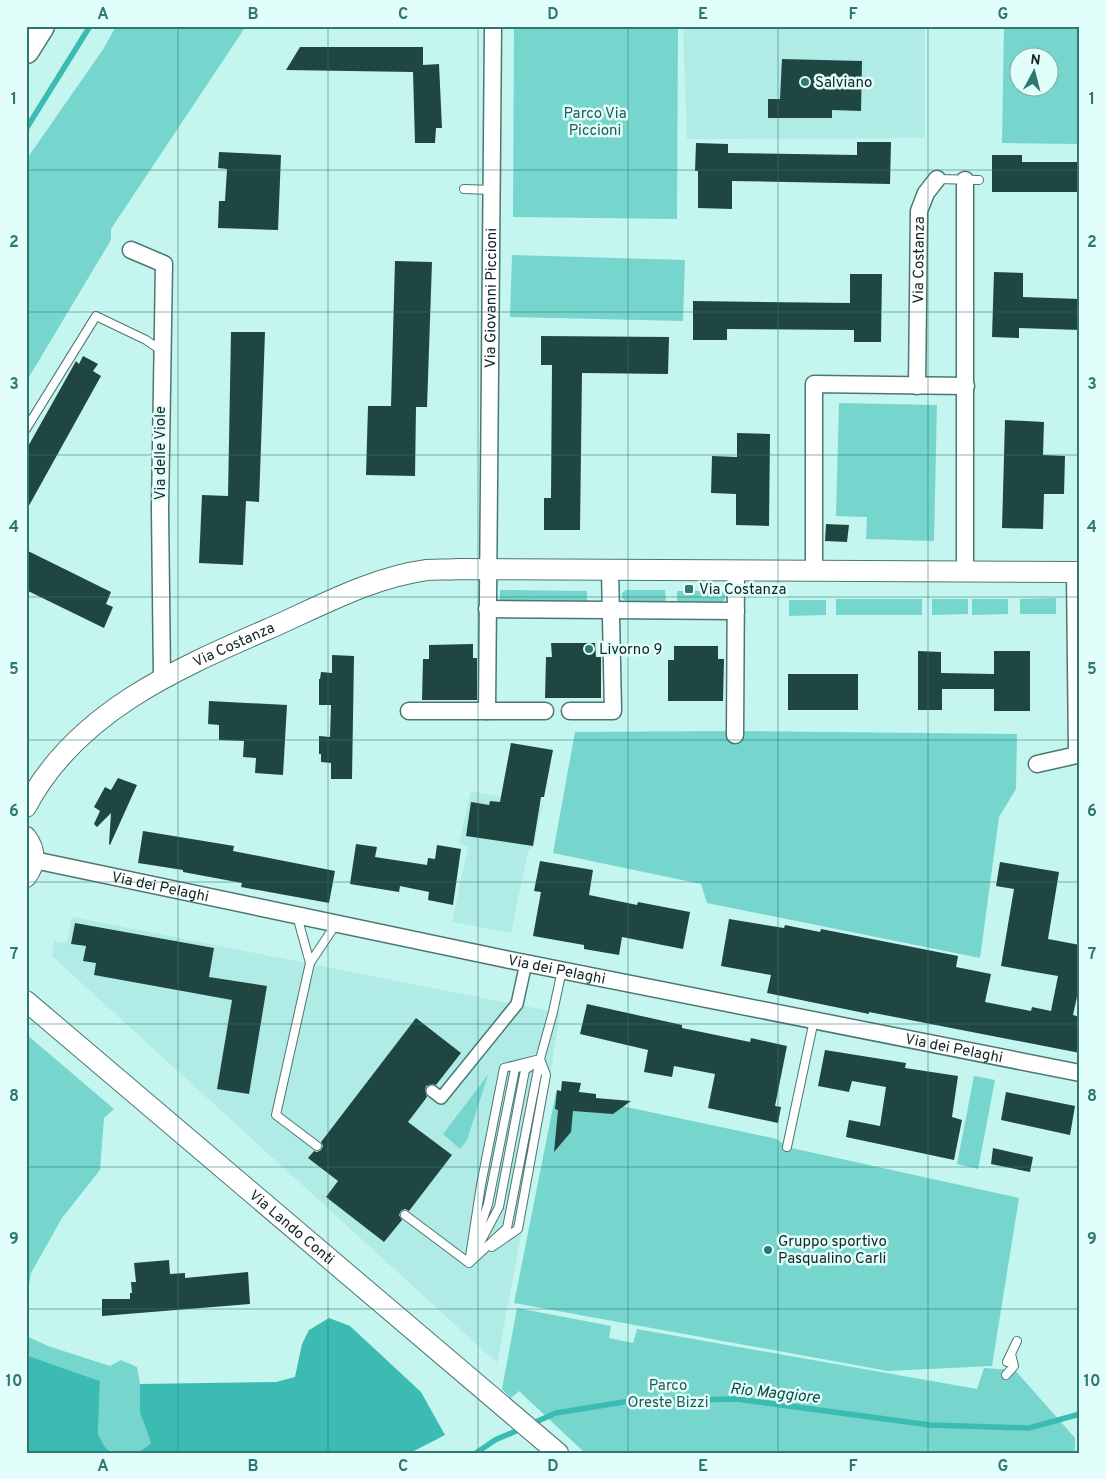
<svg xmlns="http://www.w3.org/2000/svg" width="1106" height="1479" viewBox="0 0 1106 1479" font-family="Overpass,sans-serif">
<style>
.built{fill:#b1ebe5;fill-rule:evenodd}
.green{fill:#76d6cd;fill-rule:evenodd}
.water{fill:#3bbbb1}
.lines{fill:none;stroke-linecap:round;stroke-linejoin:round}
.stream{stroke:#3bbbb1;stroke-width:5.5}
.building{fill:#204642}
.service-casing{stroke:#4b7773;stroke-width:10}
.pedestrian-casing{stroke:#4b7773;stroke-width:14}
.minor-casing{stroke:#4b7773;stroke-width:19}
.tertiary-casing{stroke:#4b7773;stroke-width:22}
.trunk-casing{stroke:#4b7773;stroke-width:29}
.service{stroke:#fff;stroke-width:8}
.pedestrian{stroke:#fff;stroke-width:11}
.minor{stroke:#fff;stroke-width:16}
.tertiary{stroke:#fff;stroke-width:20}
.trunk{stroke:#fff;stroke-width:26}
.grid{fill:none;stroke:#2f7771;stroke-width:1;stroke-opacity:0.55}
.poi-dot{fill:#2f7771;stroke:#e1fefa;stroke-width:2}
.labels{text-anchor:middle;stroke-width:5;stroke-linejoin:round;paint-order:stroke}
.poi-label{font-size:15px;fill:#122423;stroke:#e1fefa;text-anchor:start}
.park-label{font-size:15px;fill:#265a55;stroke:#e1fefa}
.street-label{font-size:15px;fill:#122423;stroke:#e1fefa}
.water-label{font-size:16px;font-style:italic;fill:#0f4743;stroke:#e1fefa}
.neatline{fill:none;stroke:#2f7771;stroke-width:2}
.grid-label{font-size:16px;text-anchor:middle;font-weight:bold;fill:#2f7771}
</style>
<rect width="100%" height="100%" fill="#c5f5ef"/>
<path class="built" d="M683 26H925V138L687 139Z
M471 791 542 805 534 845 528 851 511 933 452 922 468 847 459 843Z
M72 917 560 1013 546 1103 497 1363 52 956 54 941 67 943ZM75 923 214 948 206 995 95 975 96 963 86 947 71 943ZM236 981 267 987 248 1094 217 1088ZM416 1018 461 1053 408 1122 452 1155 384 1242 326 1197 338 1181 308 1158Z"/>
<path class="green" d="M116 26H246L111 229V240L26 382V160L104 48Z
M514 26H678L677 219 513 217Z
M1004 26H1080V144L1002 143ZM1018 58H1048V88H1018Z
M512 255 685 260 683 321 510 317Z
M839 403 937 405 934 541 866 539 867 517 836 516Z
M500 590 587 591V601L500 600Z
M626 590H665L666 602H628L622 598V593Z
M677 591H722L725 595V599L722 602 677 601Z
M1056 598V614H1020V599Z
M836 599H922V615H836Z
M932 599H968V614L932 615Z
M972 599H1008V614L972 615Z
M789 600H826V615L789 616Z
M734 731 1017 734 1016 789 999 817 980 958 707 903 701 884 553 853 575 732Z
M26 1034 114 1109 104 1118 100 1170 62 1218 31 1273 29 1285H26Z
M488 1075 467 1140 460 1149 443 1134Z
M974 1076 995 1080 978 1169 957 1164Z
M556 1092 777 1139 787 1147 1019 1198 992 1366 888 1371 514 1303Z
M517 1308 611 1326 609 1338 633 1343 637 1329 977 1389 984 1368 1015 1370 1075 1438V1453H585L519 1391 511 1398 502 1389Z
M26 1336 48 1346 110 1366 121 1360 137 1367 140 1384V1413L151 1443 138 1453H112L105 1447 98 1434 100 1381 26 1355Z"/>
<path class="water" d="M329 1318 350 1326 421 1392 445 1435 410 1453H138L151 1443 140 1413V1384L276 1382 295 1377 302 1344 309 1330Z
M26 1355 100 1381 98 1434 105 1447 112 1453H26Z"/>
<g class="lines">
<path class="stream" d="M26 129 90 26
M531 1424 556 1413 630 1401 737 1399 930 1425 1029 1428 1080 1414
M476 1453 495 1440 523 1428"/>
</g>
<path class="building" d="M300 47H423V65L439 64 442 128H436L435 143H415L413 72 286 70Z
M782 59 862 61 861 111 832 110V118H768V99H780Z
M857 142H891L890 184 732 181V209L698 208V171H695L696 143 728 144V153L857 155Z
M219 152 281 155 278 230 218 228 219 201H225L227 169 218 168Z
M992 155H1022V162H1080V192H992Z
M395 261 432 262 427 407H416L415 476 366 475 368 406H391Z
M994 272 1023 273V297L1080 299V330L1019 328V338L992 337Z
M850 274H882L881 342H854V330L727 329V340H693V301L850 303Z
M231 332H265L259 502 246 501 243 565 199 563 202 495 228 496Z
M541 336 669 337 668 374 582 373 580 530H544V498H551L552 365H541Z
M83 356 98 364 93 371 101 376 26 511V450L76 361 79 364Z
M1005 420 1044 422 1043 455 1065 456 1064 494H1044L1043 529 1002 528Z
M737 433 770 434 769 526 736 525V494L711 493 712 456 737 457Z
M826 524 849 525 847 542 825 541Z
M26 550 111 592 106 604 113 607 104 628 26 590Z
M551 643H595L596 657H601V698H545L546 657H552Z
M473 644V658H477V700H422L423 659H429V645Z
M674 646H718V659H724L723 701H668V660H674Z
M918 651 941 652V673L994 674V651H1030V711H994V689H942V710H918Z
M332 655 354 656 352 779H331V763L321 762V754H319V736L330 737 331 705H319V679H320L321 672 332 673Z
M788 674H858V710H788Z
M209 701 287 705 283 775 255 773 256 758 243 757 244 741 219 740V725L208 724Z
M511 743 553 750 544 797H541L533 846 466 836 471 802 489 805 490 801 500 802Z
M118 778 137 785 110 845 109 844 111 813 97 827 94 824 100 811 94 807 105 787 111 790Z
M143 831 234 846 233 851 335 871 329 903 241 887 242 883 183 872V870L138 863Z
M356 844 377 847 375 857 427 865 428 858 435 859 437 845 461 849 453 905 428 900 429 892 400 886 399 892 350 884Z
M540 861 593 870 589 895 637 905 638 902 690 912 683 949 622 937 619 955 584 949V945L533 936 541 892 534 891Z
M1000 862 1059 872 1048 939 1080 945V983L1073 1015 1080 1017V1053L869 1012V1014L767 993 771 975 721 966 729 919 784 928 785 925 820 932 821 929 958 956 956 967 991 974 985 1002 1031 1011 1032 1007 1051 1011 1058 976 1001 966 1014 889 996 886Z
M75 923 214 948 209 977 267 986 249 1094 217 1089 232 1000 94 975 96 963 83 961 86 946 71 944Z
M587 1004 682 1025V1028L750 1042 751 1038 787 1046 775 1106 781 1107 778 1123 708 1108 715 1074 674 1066 672 1077 644 1072 648 1050 580 1034Z
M416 1018 461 1053 436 1085 433 1084 426 1086 425 1090 427 1097 408 1122 452 1155 409 1211 405 1209 401 1211 399 1215 402 1220 384 1242 326 1197 338 1181 308 1158 314 1151 317 1152 321 1150 323 1146 321 1142Z
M825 1050 906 1063 905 1068 958 1076 952 1117 962 1120 954 1160 846 1137 849 1120 880 1126 886 1087 852 1081 849 1092 818 1086Z
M562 1081 581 1083 579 1092 596 1094V1098L631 1101 613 1114 573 1111 571 1132 554 1152 558 1110 555 1109 557 1090 561 1091Z
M1006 1092 1075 1106 1070 1135 1001 1120Z
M993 1148 1033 1157 1030 1172 991 1164Z
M169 1260 170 1274 185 1273V1278L248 1272 250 1304 102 1316V1299H130V1293H132L131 1282H136L134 1263Z"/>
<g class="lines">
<g class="service-casing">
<path id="service" d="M937 179 979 180
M464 189 492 190
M26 429 96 316 146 340 162 351
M297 916 310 963 336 924
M310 963 276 1115 317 1146
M787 1147 814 1020
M405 1215 469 1263
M476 1240 488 1204 515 1069 522 1066
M492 1247 518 1229 546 1075 540 1059
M472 1258 499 1207 525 1070 537 1062
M469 1263 507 1228 540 1059 553 1012 562 970
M469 1263 481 1185 504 1068 540 1059
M1007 1362 1017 1341
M1006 1375 1014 1366 1011 1354"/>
</g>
<g class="pedestrian-casing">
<path id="pedestrian" d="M432 1091 441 1098 517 1004 526 963"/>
</g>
<g class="minor-casing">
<g id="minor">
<path d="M131 250 164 264 160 509 162 678"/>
<path id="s1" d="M917 386 919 211 926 193 937 179"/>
<path d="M814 571V384L966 386"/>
<path d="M965 571V180"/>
<path d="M487 609 736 611"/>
<path id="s2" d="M409 711H487L493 26"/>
<path d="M487 711H545"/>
<path d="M570 711H613L610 570"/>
<path d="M735 735 736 570"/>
<path d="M1037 764 1077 755 1075 572"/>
<path id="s3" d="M34 860 505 959 1080 1073"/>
</g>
</g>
<g class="tertiary-casing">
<g id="tertiary">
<path id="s4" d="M26 807C77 710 181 667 275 626 324 604 374 577 427 570 437 569 448 570 458 569L1080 572"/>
<path d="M26 837C36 850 36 864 26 877"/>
<path id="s5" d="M26 1001 558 1453"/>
</g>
</g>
<g class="trunk-casing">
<path id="trunk" d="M26 50 41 26"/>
</g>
<use href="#service" class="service"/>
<use href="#pedestrian" class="pedestrian"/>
<use href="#minor" class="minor"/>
<use href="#tertiary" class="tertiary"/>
<use href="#trunk" class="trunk"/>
</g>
<path class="grid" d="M178 26V1453M328 26V1453M478 26V1453M628 26V1453M778 26V1453M928 26V1453M26 170H1080M26 312H1080M26 455H1080M26 597H1080M26 740H1080M26 882H1080M26 1024H1080M26 1167H1080M26 1309H1080"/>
<g class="poi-dot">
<circle cx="805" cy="82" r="5"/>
<rect x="684" y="584" width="10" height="10" rx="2.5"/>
<circle cx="589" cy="649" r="5"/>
<circle cx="768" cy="1250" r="5"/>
</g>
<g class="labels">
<g class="poi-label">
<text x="815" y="87">Salviano</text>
<text x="699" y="594">Via Costanza</text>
<text x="599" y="654">Livorno 9</text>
<text x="778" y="1246">Gruppo sportivo<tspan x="778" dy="17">Pasqualino Carli</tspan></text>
</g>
<g class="park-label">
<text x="595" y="118">Parco Via<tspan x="595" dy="17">Piccioni</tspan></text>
<text x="668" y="1390">Parco<tspan x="668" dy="17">Oreste Bizzi</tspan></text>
</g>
<g class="street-label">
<text dy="5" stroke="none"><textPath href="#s1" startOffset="126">Via Costanza</textPath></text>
<text dy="5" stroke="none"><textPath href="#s2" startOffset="491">Via Giovanni Piccioni</textPath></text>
<text transform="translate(160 453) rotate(-90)" y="5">Via delle Viole</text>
<text dy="5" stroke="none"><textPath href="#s4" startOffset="269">Via Costanza</textPath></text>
<text dy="5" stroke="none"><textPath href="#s3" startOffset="129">Via dei Pelaghi</textPath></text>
<text dy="5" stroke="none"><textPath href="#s3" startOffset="534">Via dei Pelaghi</textPath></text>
<text dy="5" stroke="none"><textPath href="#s3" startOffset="939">Via dei Pelaghi</textPath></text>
<text dy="5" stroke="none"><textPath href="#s5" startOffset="349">Via Lando Conti</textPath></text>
</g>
<g class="water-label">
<text transform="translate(775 1392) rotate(6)" y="6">Rio Maggiore</text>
</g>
</g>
<rect width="1106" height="1479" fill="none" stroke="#e1fefa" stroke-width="55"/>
<g transform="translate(1034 72) rotate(7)"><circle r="24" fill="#e1fefa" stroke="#8ea7a4"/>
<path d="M0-4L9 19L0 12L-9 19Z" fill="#2f7771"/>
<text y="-8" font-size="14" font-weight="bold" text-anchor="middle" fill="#122423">N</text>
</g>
<rect x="28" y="28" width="1050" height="1424" class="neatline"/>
<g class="grid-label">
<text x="103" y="19">A</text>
<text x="253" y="19">B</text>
<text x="403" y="19">C</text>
<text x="553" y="19">D</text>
<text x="703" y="19">E</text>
<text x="853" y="19">F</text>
<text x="1003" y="19">G</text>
<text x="14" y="104">1</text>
<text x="1092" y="104">1</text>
<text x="14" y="247">2</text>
<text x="1092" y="247">2</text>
<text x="14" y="389">3</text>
<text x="1092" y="389">3</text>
<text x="14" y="532">4</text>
<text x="1092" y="532">4</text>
<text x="14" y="674">5</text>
<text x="1092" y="674">5</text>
<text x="14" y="816">6</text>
<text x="1092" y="816">6</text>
<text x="14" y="959">7</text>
<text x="1092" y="959">7</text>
<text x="14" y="1101">8</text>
<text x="1092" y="1101">8</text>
<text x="14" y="1244">9</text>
<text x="1092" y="1244">9</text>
<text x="14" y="1386">10</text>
<text x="1092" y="1386">10</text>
<text x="103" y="1471">A</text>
<text x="253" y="1471">B</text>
<text x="403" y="1471">C</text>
<text x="553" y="1471">D</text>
<text x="703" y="1471">E</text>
<text x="853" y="1471">F</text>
<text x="1003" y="1471">G</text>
</g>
</svg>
